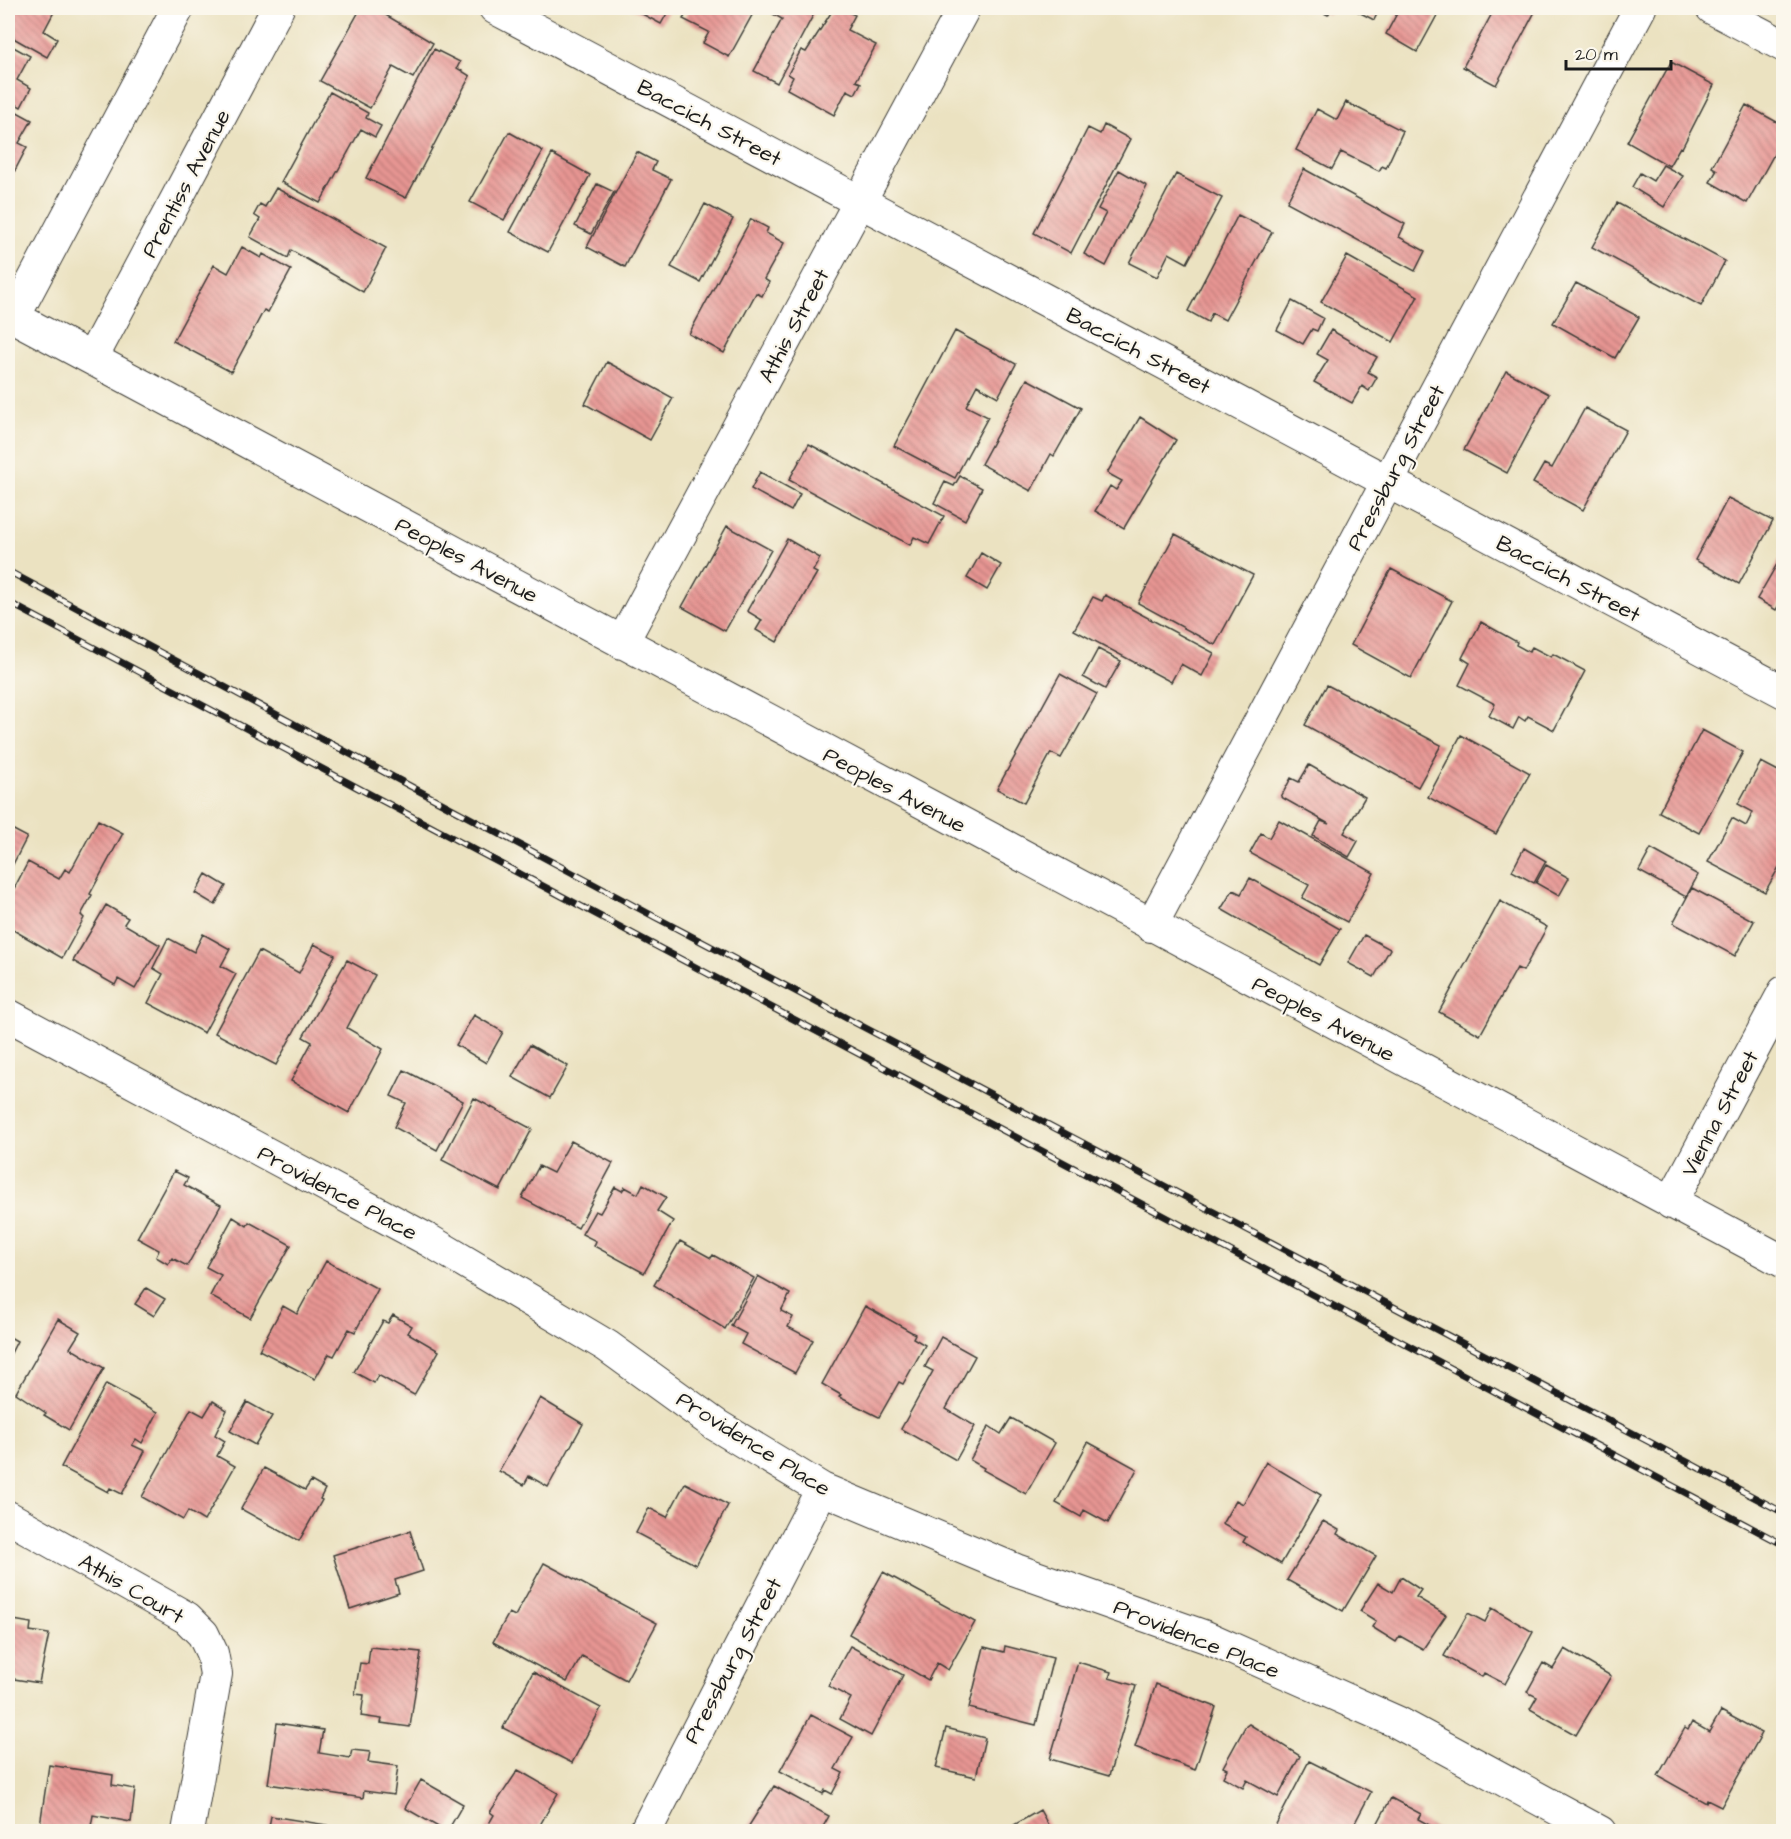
<svg xmlns="http://www.w3.org/2000/svg" width="1791" height="1839" viewBox="0 0 1791 1839" font-family="'Architects Daughter',sans-serif">
<style>
.building{fill:url(#building-back-hatch)}
.lines{fill:none;stroke-linecap:round;stroke-linejoin:round}
.minor-casing{stroke:#3b3a35;stroke-width:34}
.minor{stroke:#fff;stroke-width:32}
.rail-casing{stroke:#1c1c1c;stroke-width:7}
.rail{stroke:#fbf7ec;stroke-width:4.5;stroke-dasharray:14;stroke-linecap:butt}
.labels{text-anchor:middle;stroke-width:4.5;stroke-linejoin:round;paint-order:stroke}
.street-label{font-size:22px;fill:#1c1c1c;stroke:#fbf7ec}
</style>
<defs>
<pattern id="building-back-hatch" width="6" height="6" patternUnits="userSpaceOnUse" patternTransform="scale(1.5)"><rect width="6" height="6" fill="#e79593"/><path d="M-1 5l2 2M0 0l6 6M5-1l2 2" fill="none" stroke="#ba7977"/></pattern>
</defs>
<rect width="100%" height="100%" fill="#fbf7ec"/>
<filter id="ink" filterUnits="userSpaceOnUse"><feTurbulence type="fractalNoise" baseFrequency=".0167" numOctaves="2"/><feDisplacementMap in="SourceGraphic" scale="12" xChannelSelector="R" yChannelSelector="G"/><feConvolveMatrix kernelMatrix="1 2 1 2 8 2 1 2 1" color-interpolation-filters="sRGB"/></filter>
<filter id="wash" filterUnits="userSpaceOnUse"><feTurbulence type="fractalNoise" baseFrequency=".008" numOctaves="4" result="noise"/><feDisplacementMap in="SourceGraphic" scale="24" xChannelSelector="R" yChannelSelector="G"/><feGaussianBlur stdDeviation="1.35" result="paint"/><feColorMatrix in="noise" values="0 0 0 0 0 0 0 0 0 0 0 0 0 0 0 0 0 1.4 0 .05"/><feComposite in="paint" operator="in"/></filter>
<g filter="url(#wash)">
<rect width="100%" height="100%" fill="#ebe2c1"/>
<g id="blocks">
<path class="building" d="M8 8H56L44 31 57 39 47 57 8 35Z
M361 8H374L433 43 413 78 393 67 370 108 320 81Z
M631 8H670L661 24Z
M690 8H756L729 57 703 43 709 32 683 19Z
M776 8H817L777 83 754 71 782 19 773 14Z
M834 8H840L855 15 847 30 876 45 856 81 861 83 855 94 847 90 834 115 787 89 793 77 788 74 801 50 806 52Z
M1314 8H1332L1328 15Z
M1351 8H1380L1374 20Z
M1400 8H1441L1417 52 1386 34Z
M1495 8H1537L1496 85 1463 67Z
M8 44 30 56 17 80 31 88 21 107 8 100Z
M434 49 460 62 457 68 470 76 406 198 366 178Z
M1671 62 1714 85 1682 148 1680 147 1669 166 1627 142Z
M330 92 368 113 366 118 381 126 375 137 361 129 320 203 281 182Z
M1346 102 1403 131 1386 168 1382 166 1379 171 1341 152 1332 169 1296 150 1317 109 1337 120Z
M1746 105 1784 126V136L1747 203 1710 182 1717 170 1712 167Z
M8 107 32 120 19 143 27 147 8 184Z
M1104 125 1130 139 1071 253 1034 233 1088 128 1100 134Z
M509 132 543 151 504 220 470 202Z
M637 152 656 162 652 170 671 179 625 267 587 247Z
M552 154 590 175 548 252 510 232Z
M1663 165 1683 176 1664 207 1632 187 1640 173 1653 181Z
M1304 169 1405 224 1399 237 1425 251 1415 271 1287 202Z
M1119 170 1147 186 1106 266 1084 254 1106 213 1098 209Z
M1176 174 1222 198 1187 263 1169 253 1157 277 1129 263Z
M597 184 614 192 591 234 575 226Z
M276 188 386 248 363 292 291 250 288 258 250 237 260 219 254 215 260 204 265 207Z
M1617 203 1725 261 1701 306 1592 247Z
M705 204 733 219 700 282 671 267Z
M1238 215 1272 232 1225 320 1212 313 1208 322 1188 311Z
M751 219 768 228 766 233 784 243 764 279 769 282 762 296 756 293 724 353 689 334Z
M242 247 261 258 263 254 291 270 268 312 264 310 231 372 173 341 214 265 228 273Z
M1347 256 1418 296 1393 342 1321 302Z
M1576 283 1639 317 1615 358 1553 323Z
M1292 301 1323 318 1317 331 1312 329 1303 344 1277 330Z
M1331 330 1377 357 1368 372 1377 377 1369 391 1362 386 1352 403 1314 382 1328 360 1317 354Z
M955 331 1016 364 998 397 977 385 966 406 988 417 955 478 894 446Z
M607 362 673 398 650 440 585 404Z
M1506 371 1549 394 1507 473 1464 450Z
M1027 379 1081 408 1054 456 1051 454 1031 491 981 464Z
M1585 408 1626 430 1583 510 1533 483 1544 464 1552 468Z
M1140 417 1176 440 1124 528 1095 511 1110 486 1116 490 1122 481 1107 473Z
M809 444 944 516 929 544 914 537 910 545 789 480Z
M760 472 800 494 791 511 751 489Z
M960 476 982 488 965 520 934 503 945 482 954 486Z
M1728 498 1773 521 1739 584 1695 560Z
M727 526 771 550 725 631 682 607Z
M1175 534 1253 575 1215 645 1138 603Z
M787 539 820 558 813 571 817 573 777 642 756 630 762 620 747 611Z
M1784 552V605L1780 603 1776 610 1757 599Z
M981 553 1001 565 987 590 967 578Z
M1391 569 1452 601 1411 678 1351 645Z
M1105 595 1214 653 1202 676 1181 664 1171 682 1074 630 1093 597 1102 601Z
M1481 622 1517 642 1516 645 1529 652 1532 647 1551 657 1553 654 1585 671 1554 730 1528 716 1525 721 1519 717 1513 729 1489 716 1495 704 1459 685 1470 663 1462 658Z
M1098 649 1121 661 1105 689 1083 677Z
M1060 674 1097 694 1061 758 1051 753 1024 803 997 789Z
M1327 685 1441 745 1418 787 1305 725Z
M1702 730 1743 752 1699 833 1659 812Z
M1461 735 1530 773 1496 834 1428 797Z
M1761 762 1784 774V858L1765 892 1708 862 1732 818 1746 826 1753 812 1738 804Z
M1309 765 1365 797 1344 833 1358 841 1349 857 1313 836 1321 821 1329 824 1281 797 1291 778 1299 782Z
M98 820 123 833 90 894 92 895 81 915 84 918 62 958 8 927V900L28 862 59 879 65 869 70 872Z
M1279 820 1374 873 1347 922 1302 898 1309 885 1250 853 1261 833 1269 838Z
M8 827 27 837 8 874Z
M1524 848 1546 861 1534 883 1512 871Z
M1651 849 1698 875 1686 897 1639 871Z
M1546 865 1569 878 1559 896 1536 883Z
M206 874 226 886 215 905 195 893Z
M1250 878 1340 929 1319 965 1221 909 1233 890 1241 894Z
M1692 888 1754 921 1735 956 1673 923Z
M1500 901 1547 927 1523 971 1517 968 1480 1035 1439 1012Z
M106 905 128 918 124 924 160 945 135 989 118 979 115 985 73 961Z
M203 934 230 949 221 966 236 974 204 1033 148 1003 163 974 153 968 168 938 194 952Z
M1364 935 1390 949 1374 977 1348 963Z
M314 944 335 955 276 1065 215 1033 259 951 299 973Z
M347 960 375 975 347 1028 383 1049 349 1113 291 1081 312 1042 303 1037Z
M474 1015 503 1032 486 1063 456 1045Z
M530 1045 568 1066 550 1098 512 1077Z
M404 1070 463 1101 437 1150 394 1127 406 1103 391 1096Z
M474 1098 532 1129 500 1190 442 1160Z
M571 1141 613 1163 578 1228 522 1198 539 1166 553 1173Z
M174 1171 188 1178 184 1185 221 1205 187 1266 172 1258 168 1264 156 1257 159 1250 137 1238Z
M643 1184 666 1197 657 1211 673 1221 644 1273 594 1246 596 1241 582 1234 595 1211 600 1213 615 1187 622 1191 625 1187 638 1194Z
M233 1217 247 1226 249 1222 291 1245 250 1318 210 1296 221 1275 206 1267Z
M680 1241 711 1258 713 1255 754 1278 725 1329 654 1285Z
M326 1261 378 1289 355 1332 349 1329 334 1356 329 1354 315 1379 259 1350 283 1306 297 1314Z
M758 1276 790 1294 781 1311 793 1317 788 1327 813 1340 795 1373 741 1344 746 1334 731 1326Z
M146 1288 165 1299 154 1316 135 1304Z
M865 1306 915 1334 913 1338 925 1345 903 1384 899 1382 879 1417 839 1397 841 1395 822 1384Z
M393 1315 412 1326 408 1333 439 1351 414 1395 378 1375 374 1383 354 1372 383 1321 388 1323Z
M58 1319 80 1332 70 1348 104 1368 69 1430 44 1415 46 1413 16 1393Z
M8 1336 17 1341 8 1359Z
M941 1337 975 1356 946 1409 975 1426 956 1460 901 1429 933 1371 925 1367Z
M106 1384 158 1412 142 1443 136 1439 132 1445 145 1451 122 1494 110 1488 108 1492 61 1467Z
M540 1398 583 1424 548 1487 529 1476 524 1485 499 1471Z
M213 1401 227 1410 215 1435 225 1441 217 1456 235 1466 204 1521 188 1511 183 1520 142 1497 191 1409 204 1416Z
M247 1402 272 1416 255 1445 230 1431Z
M1011 1418 1055 1443 1026 1494 983 1470 984 1468 970 1460 989 1426 1001 1434Z
M1088 1442 1137 1469 1108 1523 1084 1510 1081 1517 1056 1503Z
M1266 1462 1321 1495 1281 1564 1243 1542 1246 1537 1222 1524 1236 1500 1243 1504Z
M264 1468 305 1490 311 1481 325 1489 320 1499 322 1500 299 1541 241 1509Z
M685 1483 728 1505 696 1565 636 1533 649 1508 667 1517Z
M1323 1521 1339 1530 1337 1534 1376 1556 1343 1611 1287 1580Z
M410 1531 423 1571 395 1580 399 1593 350 1609 333 1555Z
M544 1563 657 1623 626 1680 582 1656 567 1682 493 1642 509 1613 515 1616Z
M883 1572 975 1622 948 1670 937 1663 928 1680 849 1634Z
M1401 1577 1421 1590 1416 1597 1446 1615 1423 1649 1400 1636 1396 1642 1372 1627 1376 1621 1360 1611 1378 1583 1393 1592Z
M1492 1608 1533 1632 1505 1684 1484 1673 1482 1677 1444 1656 1468 1613 1485 1622Z
M8 1619 31 1623 30 1631 49 1634 39 1683 8 1678Z
M850 1646 903 1675 871 1736 840 1719 851 1698 828 1686Z
M1005 1646 1053 1658 1036 1725 969 1708 984 1647 1004 1652Z
M370 1647 421 1652 410 1727 381 1723 382 1719 361 1716 364 1695 355 1694 360 1663 368 1664Z
M1565 1649 1611 1676 1576 1735 1530 1709 1537 1697 1527 1692 1543 1663 1553 1669Z
M1078 1662 1111 1672 1109 1678 1136 1686 1109 1776 1050 1759Z
M533 1672 601 1708 572 1763 503 1728Z
M1156 1684 1216 1707 1195 1770 1135 1747Z
M1721 1711 1762 1733 1721 1807 1707 1800 1706 1803 1658 1776 1685 1728 1688 1730 1692 1722 1709 1732Z
M811 1715 853 1737 835 1769 843 1773 832 1794 825 1790 823 1794 780 1771Z
M277 1723 323 1730 319 1753 350 1758 352 1750 370 1752 368 1762 398 1766 394 1795 364 1791 363 1798 268 1784Z
M1249 1724 1300 1756 1278 1797 1247 1780 1243 1788 1223 1777 1227 1769 1223 1767 1245 1727Z
M946 1728 985 1738 976 1777 936 1768Z
M1309 1761 1371 1792 1350 1832H1272Z
M49 1765 113 1775 112 1785 135 1789 131 1822 93 1815 90 1832H39Z
M518 1770 558 1793 536 1832H484L494 1815 490 1812Z
M421 1780 463 1804 447 1832 405 1808Z
M774 1786 829 1816 820 1832H745Z
M1391 1798 1421 1814 1418 1819 1442 1832H1373Z
M1040 1810 1052 1832H1002Z
M271 1816 327 1825 326 1832H268Z"/>
</g>
</g>
<g filter="url(#ink)">
<use href="#blocks" fill-opacity="0" stroke="#3b3a35" stroke-width="1.5"/>
<g class="lines">
<g class="minor-casing">
<path id="minor" d="M495 8 1784 692
M1712 8 1784 46
M8 314 1784 1262
M14 317 178 8
M92 358 278 8
M622 643 964 8
M1151 926 1640 8
M8 1015 430 1241 607 1346 716 1425 822 1489 1016 1570 1206 1637 1397 1722 1600 1832
M1671 1203 1784 992
M8 1517 187 1618 203 1634 212 1653 216 1674 188 1832
M645 1832 822 1489"/>
</g>
<use href="#minor" class="minor"/>
<g class="rail-casing">
<path id="rail" d="M8 571 655 917 1784 1513
M8 602 1784 1545"/>
</g>
<use href="#rail" class="rail"/>
</g>
</g>
<g class="labels">
<g class="street-label">
<text transform="translate(710 122) rotate(28)" y="8">Baccich Street</text>
<text transform="translate(185 183) rotate(-62)" y="8">Prentiss Avenue</text>
<text transform="translate(793 325) rotate(-62)" y="8">Athis Street</text>
<text transform="translate(1139 350) rotate(28)" y="8">Baccich Street</text>
<text transform="translate(1395 467) rotate(-62)" y="8">Pressburg Street</text>
<text transform="translate(467 559) rotate(28)" y="8">Peoples Avenue</text>
<text transform="translate(1569 578) rotate(28)" y="8">Baccich Street</text>
<text transform="translate(895 789) rotate(28)" y="8">Peoples Avenue</text>
<text transform="translate(1324 1018) rotate(28)" y="8">Peoples Avenue</text>
<text transform="translate(1719 1113) rotate(-62)" y="8">Vienna Street</text>
<text transform="translate(338 1192) rotate(28)" y="8">Providence Place</text>
<text transform="translate(754 1443) rotate(32)" y="8">Providence Place</text>
<text transform="translate(132 1588) rotate(30)" y="8">Athis Court</text>
<text transform="translate(1197 1638) rotate(22)" y="8">Providence Place</text>
<text transform="translate(732 1660) rotate(-62)" y="8">Pressburg Street</text>
</g>
</g>
<rect width="1791" height="1839" fill="none" stroke="#fbf7ec" stroke-width="30"/>
<path d="M1566 60v9h105v-9" fill="none" stroke="#1c1c1c" stroke-width="3"/>
<text x="1575" y="60" font-size="18" fill="#1c1c1c" stroke="#fbf7ec" stroke-width="4.5" paint-order="stroke">20 m</text>
</svg>
